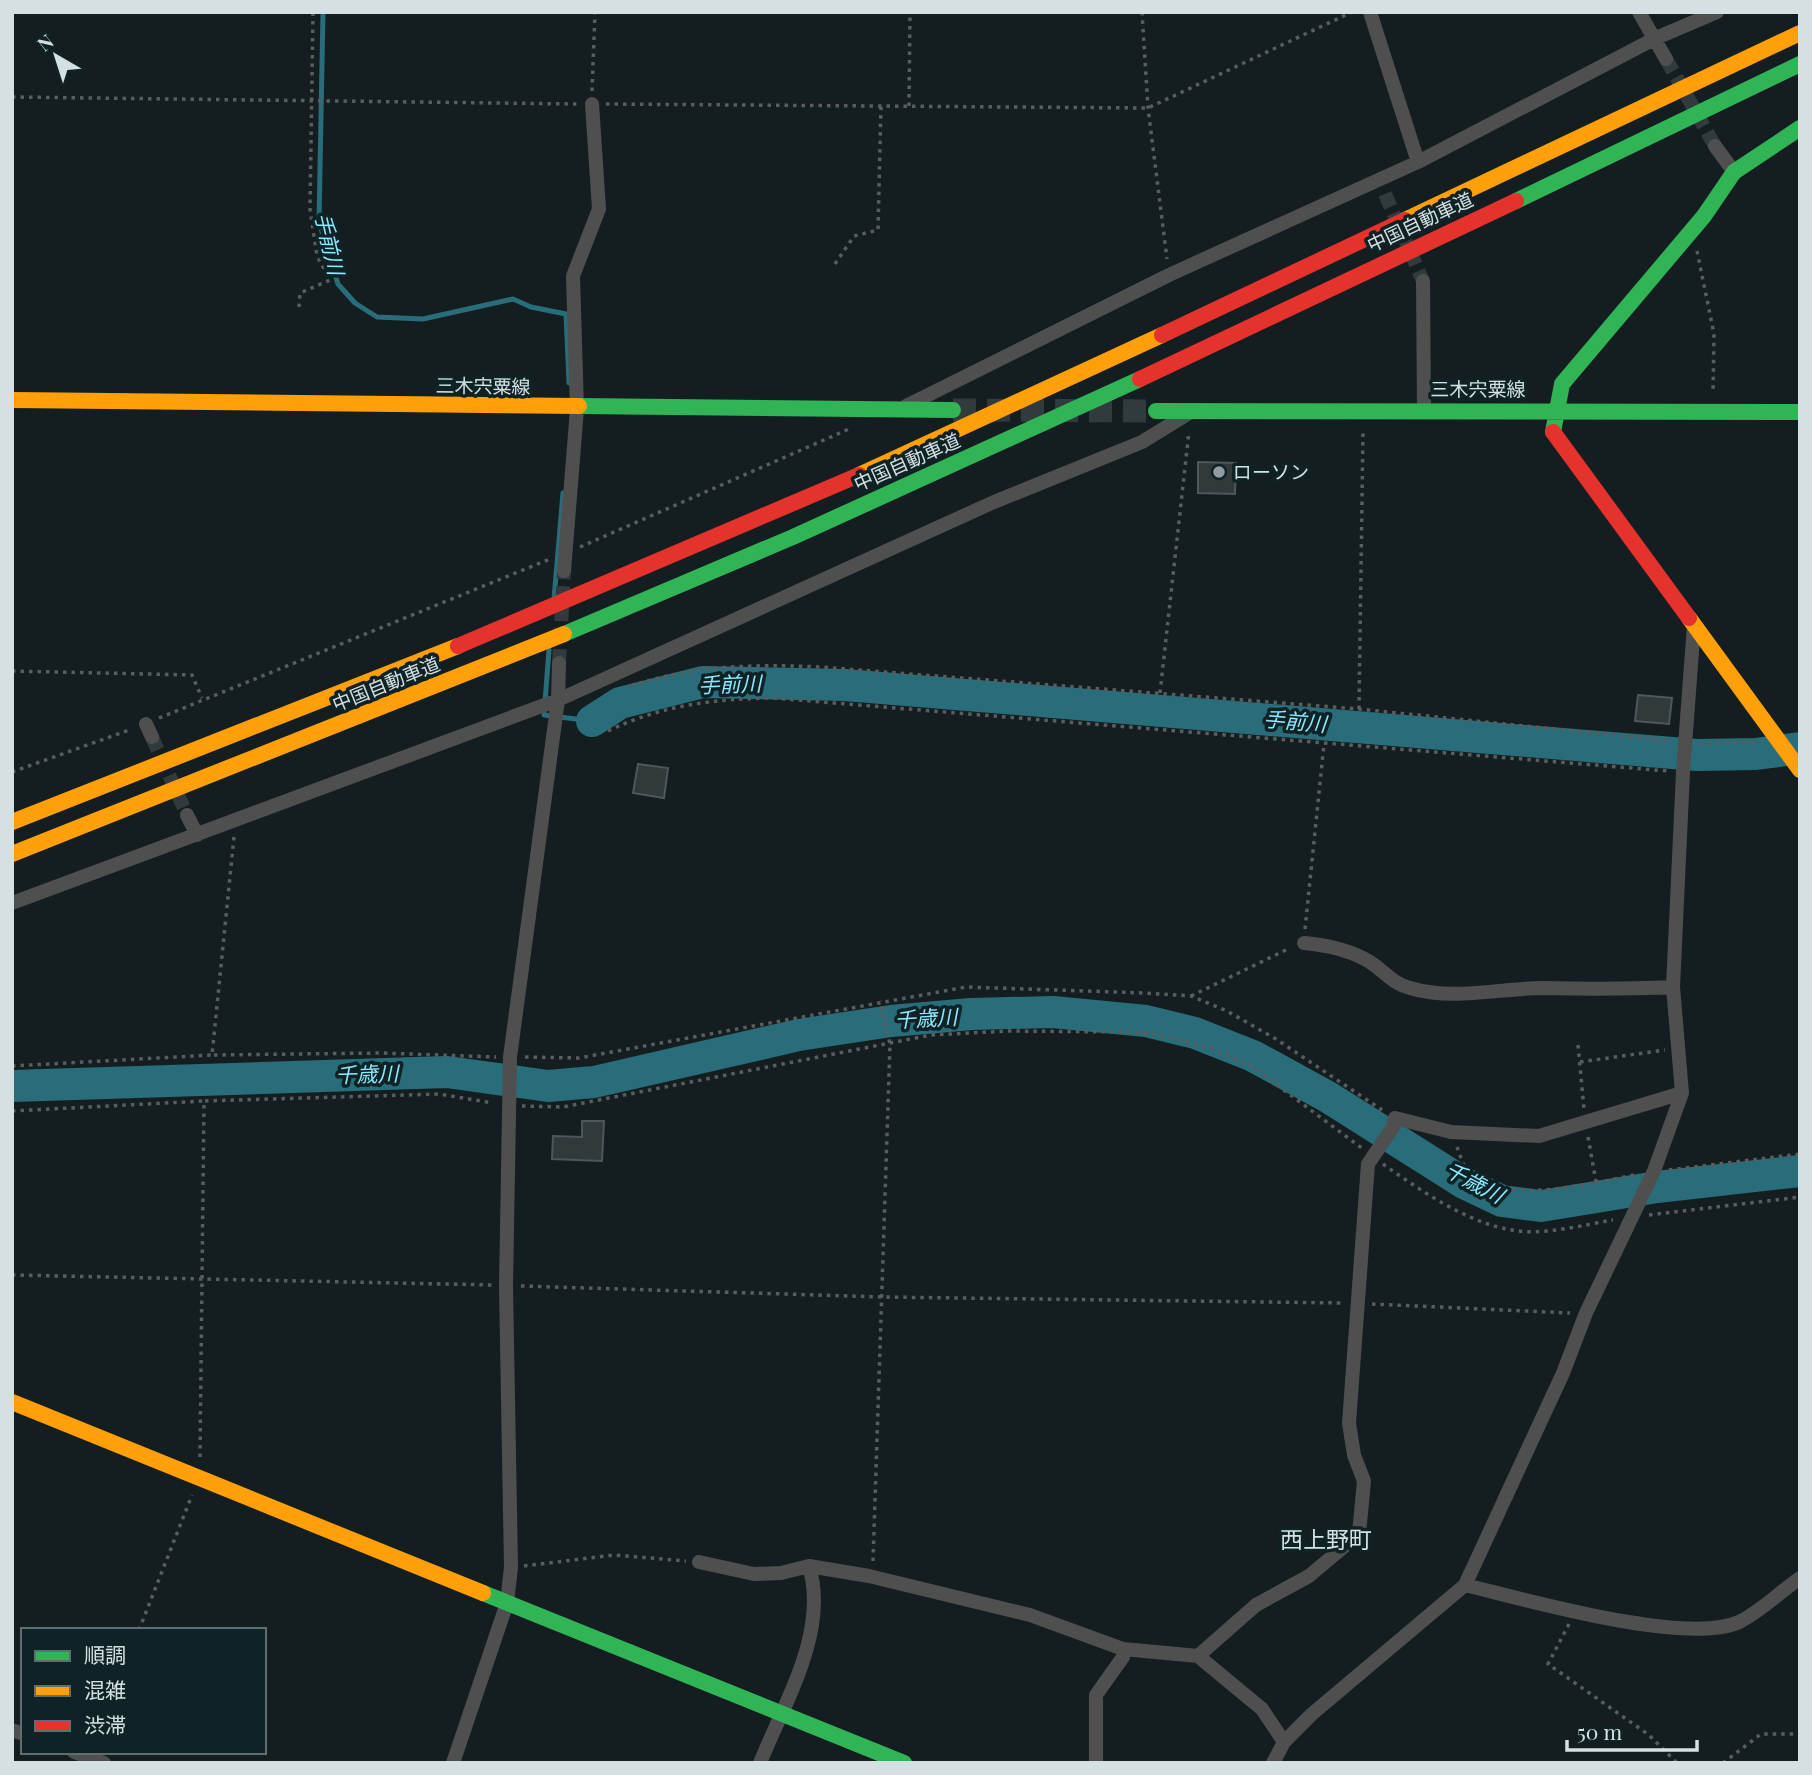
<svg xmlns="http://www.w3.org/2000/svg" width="1812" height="1775" viewBox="0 0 1812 1775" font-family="'Playfair Display','Noto Sans JP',serif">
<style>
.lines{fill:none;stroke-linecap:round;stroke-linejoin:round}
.stream{stroke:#296d7b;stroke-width:5}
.river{stroke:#296d7b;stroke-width:32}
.building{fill:#31393b;stroke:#4e5759;stroke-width:2}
.street-tunnel{stroke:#313b3e;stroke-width:14;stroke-dasharray:14 7;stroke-linecap:butt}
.primary-tunnel{stroke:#313b3e;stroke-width:23;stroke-dasharray:23 11;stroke-linecap:butt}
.path{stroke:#5a5c5d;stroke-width:3.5;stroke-dasharray:3.5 5;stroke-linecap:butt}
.street{stroke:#504f50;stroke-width:14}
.fast{stroke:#30b455;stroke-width:16}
.slow{stroke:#ff9f0a;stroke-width:16}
.jam{stroke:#e5322d;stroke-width:16}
.poi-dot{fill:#919c9e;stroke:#0f2226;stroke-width:2.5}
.labels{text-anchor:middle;stroke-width:7;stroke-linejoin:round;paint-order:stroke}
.street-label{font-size:19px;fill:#d4e0e2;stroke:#0f2226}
.poi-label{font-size:19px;fill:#d4e0e2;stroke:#0f2226;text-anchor:start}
.water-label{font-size:21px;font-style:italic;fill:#8ce9fe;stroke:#0f2226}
.quarter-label{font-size:23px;fill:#d4e0e2;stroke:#0f2226}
</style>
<rect width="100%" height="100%" fill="#141e21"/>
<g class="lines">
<path class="stream" d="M323 12 319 222 338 284 355 303 377 317 423 319 513 299 531 307 566 314 569 383
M554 599 563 493
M549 650 544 715 592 721"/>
<path class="river" d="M592 721 620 703 703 682 845 685 1697 755 1756 754 1800 748
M12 1086 447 1072 548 1086 594 1082 799 1035 891 1021 971 1014 1053 1012 1146 1021 1195 1033 1253 1056 1328 1097 1464 1183 1502 1201 1541 1206 1657 1187 1800 1171"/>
</g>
<path class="building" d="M1198 462 1236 463 1235 494 1198 493Z
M1638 695 1672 698 1669 724 1635 721Z
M638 764 668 768 664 798 633 793Z
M582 1121H604L602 1161 552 1159 553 1136 582 1137Z"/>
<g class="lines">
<path class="street-tunnel" d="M1666 59 1715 146
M1385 194 1423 281
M559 663 564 571
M152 737 187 815"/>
<path class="primary-tunnel" d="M953 410 1156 411"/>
<path class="path" d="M1142 12 1148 108 1167 259
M592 91 595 12
M12 97 577 104
M606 104 1148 108 1352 12
M909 106 910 12
M1697 251 1714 334 1713 392
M835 264 854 236 878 230 881 106
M299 307 300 293 330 280 317 256 310 209 313 12
M580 547 849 429
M12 671 192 675 202 698
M631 686C694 665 756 664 821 667L1359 709 1671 741
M1160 693 1189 431
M1359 709 1363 431
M159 718 550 559
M608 731C662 705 713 699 773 698L1668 771
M1700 744 1758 742
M12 772 132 729
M234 837 212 1055 381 1053 496 1057
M1305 929 1324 744
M1191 996 1290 948
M1578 1045 1584 1109
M525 1057 579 1058 966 987 1145 993 1191 996 1227 1011 1276 1039 1382 1110
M1580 1062 1665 1050
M12 1066 212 1055
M522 1106 563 1107 931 1035 1008 1031 1128 1032 1160 1035 1211 1048 1253 1067 1363 1149
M12 1111 204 1101
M1588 1137 1596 1182
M1457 1147C1460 1155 1463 1165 1468 1172 1499 1207 1594 1183 1634 1175
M1383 1164C1420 1190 1467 1223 1512 1230 1543 1236 1582 1225 1613 1220
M1669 1170 1800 1154
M1649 1215 1800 1197
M12 1275 493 1285
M521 1286 883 1297 1343 1303
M1372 1304 1570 1313
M200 1457 204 1101 439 1094 493 1103
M873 1561 890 1044 880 1001
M524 1566 614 1555 686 1561
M1569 1624 1548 1664 1649 1735 1677 1763
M139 1630 192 1495
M1723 1763 1761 1734H1800"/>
<path class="street" d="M1370 12 1418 162
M1639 12 1666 59
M1715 146 1734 172
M1423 281 1424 409
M906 406 1169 275 1418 162 1656 38 1717 12
M564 571 577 409 573 276 599 209 592 104
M146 724 152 737
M187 815 197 835
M12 903 558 700 994 502 1142 442 1189 413
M1304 943C1327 945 1350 950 1370 962 1384 971 1393 984 1410 988 1453 1001 1500 988 1544 988 1587 989 1629 989 1673 987
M699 1562 754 1574 781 1573 809 1566 869 1576 1030 1615 1123 1649 1198 1656 1262 1709 1284 1742
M1465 1585C1524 1599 1686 1646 1739 1622 1760 1612 1781 1591 1800 1578
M1198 1656 1256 1605 1309 1576 1359 1534 1364 1481 1354 1455 1349 1423 1368 1164 1393 1127 1395 1118 1451 1132 1539 1136 1682 1093
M12 1730 23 1734
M74 1752 104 1763
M453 1763 507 1603 511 1567 506 1286 510 1057 558 700 559 663
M760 1763C784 1703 829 1632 809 1566
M1096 1763V1695L1123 1657V1649
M1273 1763 1284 1742 1312 1714 1465 1585 1563 1373 1586 1313 1654 1171 1682 1093 1673 987 1683 772 1694 625"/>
<path class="fast" d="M1516 201 1800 64
M579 406 953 410
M1156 411 1800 412
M1553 432 1562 384 1704 216 1734 172 1800 128
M564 634 793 537 1140 379
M483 1593 904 1763"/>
<path class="slow" d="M1405 220 1800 33
M12 400 579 406
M859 475 1162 335
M1689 618 1800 770
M12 822 458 646
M12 854 564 634
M12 1402 483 1593"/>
<path class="jam" d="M1162 335 1405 220
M1140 379 1516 201
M1553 432 1689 618
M458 646 859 475"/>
</g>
<circle class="poi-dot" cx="1219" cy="472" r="7"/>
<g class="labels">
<g class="street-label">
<text transform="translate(1420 222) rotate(-25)" y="7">中国自動車道</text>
<text transform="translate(483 386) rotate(1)" y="7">三木宍粟線</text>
<text x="1478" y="396">三木宍粟線</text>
<text transform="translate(907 462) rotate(-24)" y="7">中国自動車道</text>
<text transform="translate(386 684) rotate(-22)" y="7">中国自動車道</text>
</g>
<g class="poi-label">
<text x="1233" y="479">ローソン</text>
</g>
<g class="water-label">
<text transform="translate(329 244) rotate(77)" y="7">手前川</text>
<text transform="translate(730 685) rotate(-2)" y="7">手前川</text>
<text transform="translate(1295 722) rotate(5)" y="7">手前川</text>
<text transform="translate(926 1019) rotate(-3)" y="7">千歳川</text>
<text transform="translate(367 1075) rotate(-2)" y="7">千歳川</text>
<text transform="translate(1474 1183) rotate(28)" y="7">千歳川</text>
</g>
<g class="quarter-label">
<text x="1326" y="1548">西上野町</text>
</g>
</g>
<rect width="1812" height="1775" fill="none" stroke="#d4e0e2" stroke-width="28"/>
<rect x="21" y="1628" width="245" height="126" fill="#0f2226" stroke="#5e6e71" stroke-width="2"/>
<rect x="35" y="1651" width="35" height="10" fill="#30b455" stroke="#5e6e71" stroke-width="2"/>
<text x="84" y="1663" font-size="21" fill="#d4e0e2">順調</text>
<rect x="35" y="1686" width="35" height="10" fill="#ff9f0a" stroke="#5e6e71" stroke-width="2"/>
<text x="84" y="1698" font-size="21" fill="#d4e0e2">混雑</text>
<rect x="35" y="1721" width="35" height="10" fill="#e5322d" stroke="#5e6e71" stroke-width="2"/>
<text x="84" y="1733" font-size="21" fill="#d4e0e2">渋滞</text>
<g transform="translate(56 56) rotate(321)" stroke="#0f2226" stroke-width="5" paint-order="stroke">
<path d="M0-5L12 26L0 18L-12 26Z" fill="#d4e0e2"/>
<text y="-10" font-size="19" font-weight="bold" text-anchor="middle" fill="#d4e0e2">N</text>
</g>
<path d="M1567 1740v10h130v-10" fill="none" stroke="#d4e0e2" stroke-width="3.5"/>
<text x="1577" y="1740" font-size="21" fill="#d4e0e2" stroke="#0f2226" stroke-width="5" paint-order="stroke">50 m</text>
</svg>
